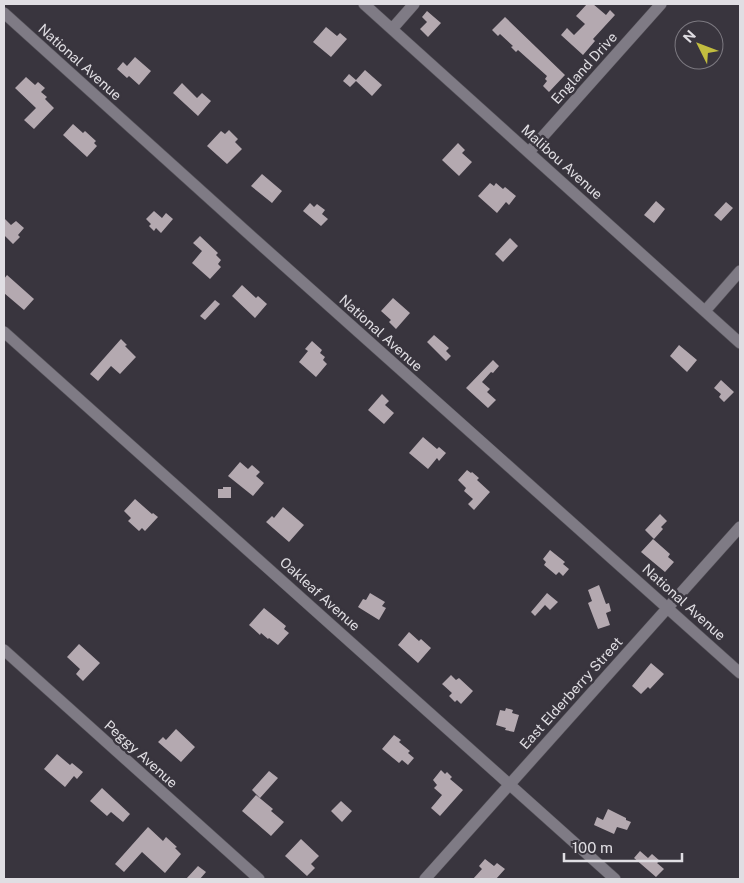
<svg xmlns="http://www.w3.org/2000/svg" width="744" height="883" viewBox="0 0 744 883" font-family="'Public Sans',sans-serif">
<style>
.building{fill:#b4a9b0}
.lines{fill:none;stroke-linecap:round;stroke-linejoin:round}
.minor-casing{stroke:#56535a;stroke-width:12}
.minor{stroke:#7f7b85;stroke-width:11}
.labels{text-anchor:middle;stroke-width:5;stroke-linejoin:round;paint-order:stroke}
.street-label{font-size:14px;fill:#e0dee3;stroke:#39353e}
</style>
<rect width="100%" height="100%" fill="#39353e"/>
<path class="building" d="M587 4H593L606 15 610 10 615 15 593 39 595 41 583 55 561 35 567 28 574 35 585 24 576 16Z
M427 11 441 23 428 37 420 29 427 22 422 17Z
M505 17 565 75 549 92 543 86 547 81 545 79 547 76 518 50 516 52 511 47 513 46 500 34 498 36 492 30Z
M326 27 337 36 340 33 347 39 331 57 313 42Z
M135 57 151 71 139 85 129 76 127 78 117 69 123 62 127 66Z
M365 70 382 85 372 96 356 81 350 87 343 81 349 74 356 80Z
M26 77 35 85 38 82 45 88 41 92 47 97 45 99 54 108 34 129 24 120 36 108 15 88Z
M182 83 197 98 202 93 211 101 198 116 173 93Z
M73 124 83 133 85 131 96 141 94 143 97 146 87 157 63 135Z
M229 130 238 139 235 142 242 149 227 164 207 146 221 131 225 134Z
M458 143 465 150 462 153 472 162 459 176 442 160Z
M262 174 282 191 272 203 251 186Z
M490 183 494 186 496 183 503 189 505 187 516 196 509 205 506 202 497 213 478 196Z
M656 201 665 209 654 223 644 215Z
M726 202 733 208 721 221 714 215Z
M310 203 314 207 317 204 325 210 322 214 328 219 321 226 303 211Z
M154 211 162 218 166 213 173 219 161 233 156 228 154 231 149 226 151 224 146 219Z
M4 218 11 225 16 221 24 228 18 235 20 237 13 244 4 235Z
M200 236 218 253 216 255 221 260 218 264 221 267 210 279 192 263 202 251 193 243Z
M510 238 518 246 503 262 495 254Z
M7 275 34 299 24 310 4 293V279Z
M242 285 256 298 258 296 267 304 255 318 232 296Z
M393 298 410 313 396 329 389 322 391 320 381 311Z
M215 300 220 304 205 320 200 316Z
M434 335 449 348 446 351 451 356 446 361 427 342Z
M121 339 127 345 125 346 136 357 120 374 111 366 98 381 90 374Z
M312 341 322 350 320 353 325 357 323 360 327 364 316 377 299 362 308 351 305 349Z
M679 345 697 360 687 372 670 356Z
M493 360 499 366 493 373 491 372 482 382 490 389 487 392 496 400 488 408 466 388Z
M721 380 734 392 724 402 719 397 721 394 714 388Z
M382 394 389 401 385 405 394 413 384 424 368 410Z
M423 437 437 449 439 447 446 453 439 461 437 458 428 469 409 453Z
M240 462 248 469 252 465 260 472 256 476 264 483 253 496 228 476Z
M467 470 471 473 472 472 479 478 477 480 490 492 474 510 468 504 473 499 464 491 466 488 458 480Z
M223 487H231V498H218V489H223Z
M135 499 152 514 153 513 158 517 145 531 142 528 139 531 128 521 131 518 124 511Z
M283 507 304 525 289 542 266 522 272 516 274 518Z
M660 514 667 521 661 527 663 529 654 539 645 530Z
M653 539 670 554 668 557 674 562 665 572 641 552Z
M550 550 565 562 563 564 569 569 563 576 559 572 556 575 544 565 546 562 543 559Z
M599 585 606 604 609 603 611 611 606 613 610 625 598 629 588 603 592 601 588 590Z
M370 593 385 602 382 606 386 608 379 620 358 607 363 599 366 600Z
M547 593 558 602 550 610 545 605 535 616 531 612Z
M264 608 286 626 284 629 289 633 278 645 269 638 268 639 261 633 260 635 249 625Z
M409 632 419 641 421 639 431 648 418 663 398 645Z
M79 644 100 663 83 681 76 674 80 669 67 657Z
M651 663 664 674 650 689 648 687 641 694 632 686Z
M451 675 456 680 459 678 473 691 461 704 457 700 455 702 449 696 452 693 442 684Z
M506 708 513 710 512 713 519 715 514 732 505 730 506 728 496 725 500 710 505 711Z
M176 729 195 747 181 762 158 742 163 737 166 740Z
M394 735 401 740 399 742 410 751 408 753 414 758 408 765 402 760 399 763 382 749Z
M57 754 70 765 72 763 83 772 77 779 74 776 65 787 44 769Z
M441 770 445 774 447 772 452 777 450 779 463 790 440 816 431 808 442 795 434 788 437 785 433 780Z
M269 771 278 778 260 798 252 790Z
M102 788 130 814 123 822 111 812 107 816 90 801Z
M256 795 273 809 271 811 284 822 271 836 242 811Z
M341 801 352 811 342 822 331 811Z
M608 809 626 818V820L631 822 627 830 617 827 614 834 594 825 597 817 603 820Z
M148 827 163 841 166 837 177 847 175 848 181 854 165 873 142 852 124 872 115 864Z
M301 839 319 856 311 864 315 868 307 876 285 856Z
M640 851 648 858 652 854 660 861 657 863 664 869 656 877 634 858Z
M485 859 494 866 497 863 505 869 496 879H473L482 869 479 866Z
M198 866 206 872 200 879H186Z"/>
<g class="lines">
<g class="minor-casing">
<path id="minor" d="M364 4 740 343
M4 13 251 236 740 673
M392 29 414 4
M529 152 661 4
M705 311 740 271
M4 332 615 879
M4 650 259 879
M425 879 740 527"/>
</g>
<use href="#minor" class="minor"/>
</g>
<g class="labels">
<g class="street-label">
<text transform="translate(80 62) rotate(42)" y="5">National Avenue</text>
<text transform="translate(584 68) rotate(-48)" y="5">England Drive</text>
<text transform="translate(562 162) rotate(42)" y="5">Malibou Avenue</text>
<text transform="translate(381 333) rotate(42)" y="5">National Avenue</text>
<text transform="translate(320 594) rotate(42)" y="5">Oakleaf Avenue</text>
<text transform="translate(684 602) rotate(42)" y="5">National Avenue</text>
<text transform="translate(571 693) rotate(-48)" y="5">East Elderberry Street</text>
<text transform="translate(141 754) rotate(42)" y="5">Peggy Avenue</text>
</g>
</g>
<rect width="744" height="883" fill="none" stroke="#e0dee3" stroke-width="10"/>
<g transform="translate(699 45) rotate(312)"><circle r="24" fill="#39353e" stroke="#7c7980"/>
<path d="M0-4L9 19L0 12L-9 19Z" fill="#c2bd3f"/>
<text y="-8" font-size="14" font-weight="bold" text-anchor="middle" fill="#e0dee3">N</text>
</g>
<path d="M564 853v8h118v-8" fill="none" stroke="#e0dee3" stroke-width="2.5"/>
<text x="572" y="853" font-size="15" fill="#e0dee3" stroke="#39353e" stroke-width="4" paint-order="stroke">100 m</text>
</svg>
